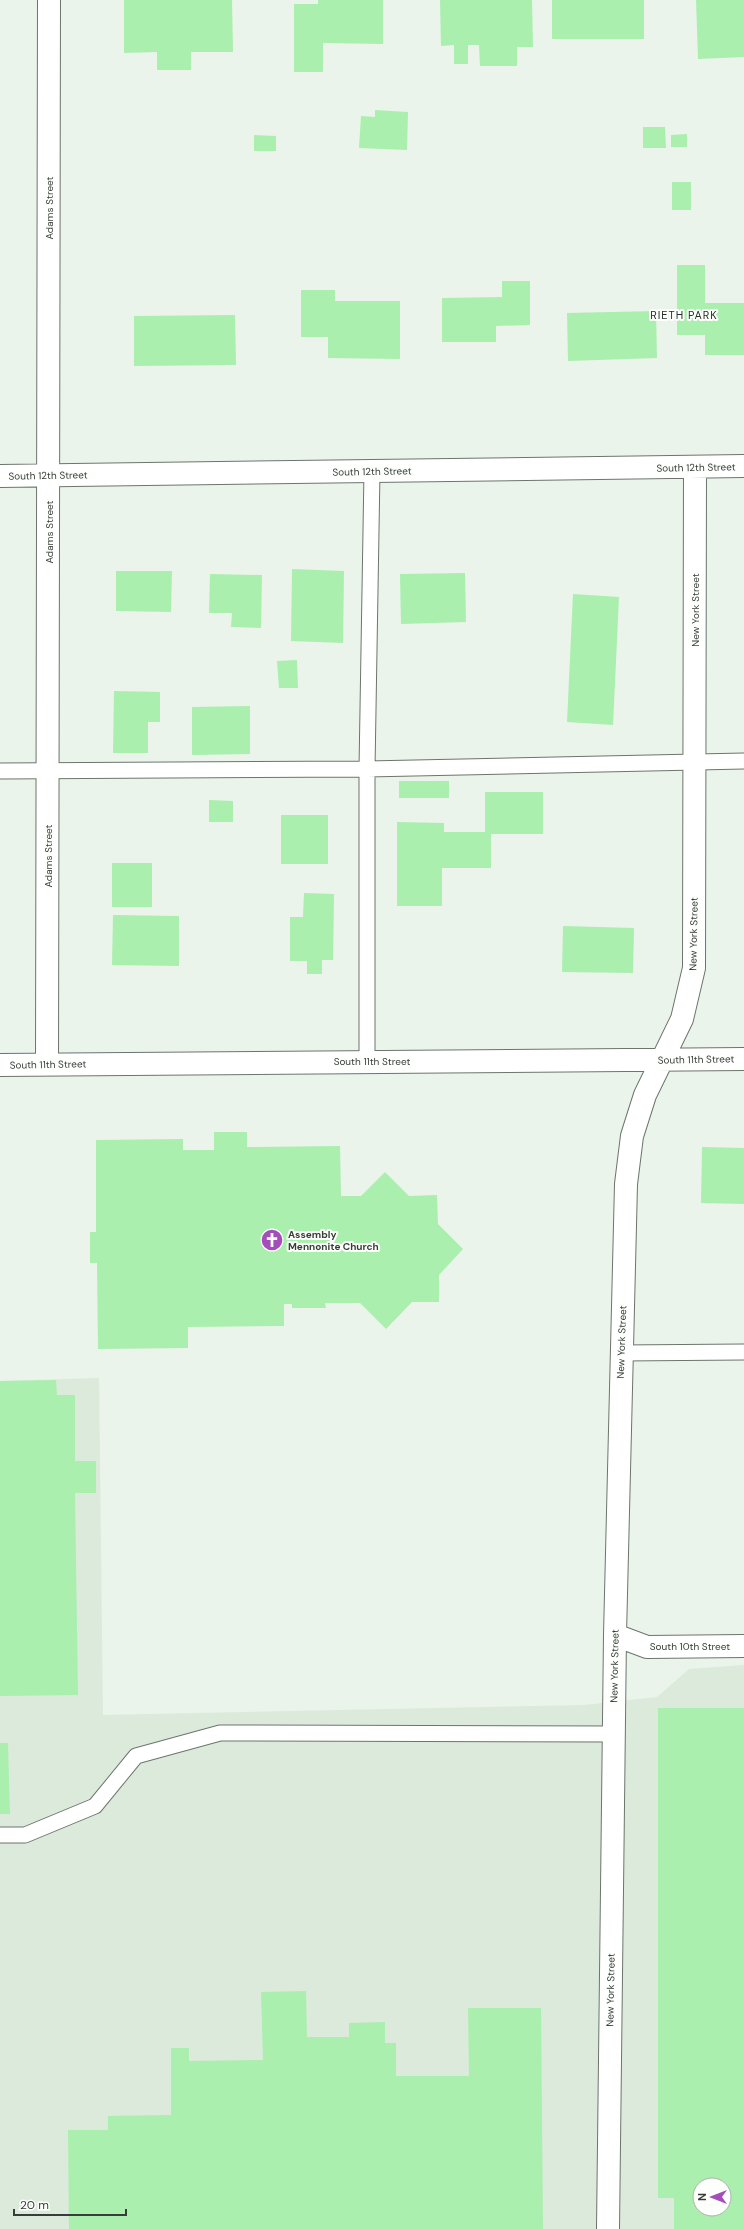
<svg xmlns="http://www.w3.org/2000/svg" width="744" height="2229" viewBox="0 0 744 2229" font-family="'DM Sans',sans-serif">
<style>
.built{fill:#dbeadb;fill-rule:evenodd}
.building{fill:#aaefae;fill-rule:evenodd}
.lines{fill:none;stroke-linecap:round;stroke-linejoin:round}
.lane-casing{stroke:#6c756c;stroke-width:17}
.street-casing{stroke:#6c756c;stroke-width:24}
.lane{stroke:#fff;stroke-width:15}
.street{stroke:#fff;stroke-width:22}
.labels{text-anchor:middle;stroke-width:4;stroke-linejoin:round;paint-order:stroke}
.street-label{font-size:10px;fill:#393d39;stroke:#fdfffd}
.poi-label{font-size:10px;font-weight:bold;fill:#393d39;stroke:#fdfffd;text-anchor:start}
.neighbourhood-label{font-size:11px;letter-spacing:1px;fill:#262e27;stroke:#fdfffd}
</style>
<rect width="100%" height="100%" fill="#eaf4ea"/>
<path class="built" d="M99 1378 103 1715 584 1705 657 1697 689 1669 744 1665V2229H0V1381ZM700 2185H724V2209H700Z"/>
<path class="building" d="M124 0H232L233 52H191V70H157V52L124 53Z
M318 0H383V44L323 43V72H294V4H318Z
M440 0H532L533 47H517V66H480L479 45H468V64H454V45L441 46Z
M552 0H644V39H552Z
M696 0H744V57L698 59Z
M375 110 408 112 407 150 359 148 361 116 375 117Z
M643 127H665L666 148H643Z
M687 134V147H671V135Z
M254 135 276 136V151H254Z
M672 182H691V210H672Z
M677 265H705V303H744V355H705V335H677Z
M502 281H530V325L496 326V342H442V298L502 297Z
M301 290H335V301H400V359L328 358V337H301Z
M656 311 657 358 568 361 567 313Z
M235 315 236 365 134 366V316Z
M292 569 344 571 343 643 291 641Z
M116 571H172L171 612 116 611Z
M465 573 466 622 401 624 400 574Z
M210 574 262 575 261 628 231 627 232 613H209Z
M573 594 619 597 613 725 567 722Z
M297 660 298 688H279L277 661Z
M114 691 160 692V722H148V753H113Z
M250 706V754L192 755V707Z
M399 781H449V798H399Z
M485 792H543V834H491V868H442V906H397V822L444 823V832H485Z
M209 800 233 801V822H209Z
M281 815H328V864H281Z
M112 863H152V907H112Z
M304 893 334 894 333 960H322V974H307V961H290V917H303Z
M113 915 179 916V966L112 965Z
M563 926 634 928 633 973 562 972Z
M214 1132H247V1147L340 1146 341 1196H361L385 1172 409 1196 437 1195 438 1224 463 1249 439 1275V1302H412L386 1329 360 1303H325L326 1308H292V1304H284V1326L188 1327V1348L98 1349 97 1263H90V1232H96V1140L183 1139V1150H214Z
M702 1147 744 1148V1204L701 1203Z
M56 1380 57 1395H75V1461H96V1493H75L78 1695 0 1696V1381Z
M658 1708H744V2229H674V2198H658ZM700 2185H724V2209H700Z
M0 1743H8L10 1814H0Z
M306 1991 307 2037H349V2023L385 2022V2043H396V2076H469L468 2008H541L543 2229H69L68 2130H108V2116L171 2115V2048H189V2061L263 2060 261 1992Z"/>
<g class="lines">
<g class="lane-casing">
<path id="lane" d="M0 771 367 769 744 761
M367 1060V769L372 471
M621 1353 744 1352
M0 1835H25L95 1806 136 1756 220 1733 614 1734"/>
</g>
<g class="street-casing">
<path id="street" d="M0 476 744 466
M47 1064 49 0
M0 1065 744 1059
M615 1635 647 1647 744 1646
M608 2229 615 1635 626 1184 632 1136 645 1095 682 1019 694 968 695 467"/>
</g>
<use href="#lane" class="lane"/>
<use href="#street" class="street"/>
</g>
<defs>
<g id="church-disc" transform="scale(1.15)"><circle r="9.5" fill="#a44ebc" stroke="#fdfffd"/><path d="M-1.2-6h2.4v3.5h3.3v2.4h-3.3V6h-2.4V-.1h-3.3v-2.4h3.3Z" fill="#fff"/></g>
</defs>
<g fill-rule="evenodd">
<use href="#church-disc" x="272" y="1240"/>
</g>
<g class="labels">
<g class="street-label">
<text transform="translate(49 208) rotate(-90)" y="4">Adams Street</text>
<text transform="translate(696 467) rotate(-1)" y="4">South 12th Street</text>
<text transform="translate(372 471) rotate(-1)" y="4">South 12th Street</text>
<text transform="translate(48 475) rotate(-1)" y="4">South 12th Street</text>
<text transform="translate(49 532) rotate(-90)" y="4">Adams Street</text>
<text transform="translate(695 610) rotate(-90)" y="4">New York Street</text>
<text transform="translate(48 856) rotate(-90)" y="4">Adams Street</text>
<text transform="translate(693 934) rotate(-89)" y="4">New York Street</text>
<text transform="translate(696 1059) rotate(-1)" y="4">South 11th Street</text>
<text x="372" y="1065">South 11th Street</text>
<text transform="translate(48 1064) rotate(-1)" y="4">South 11th Street</text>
<text transform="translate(621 1342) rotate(-88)" y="4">New York Street</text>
<text x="690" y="1650">South 10th Street</text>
<text transform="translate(614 1666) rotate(-89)" y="4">New York Street</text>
<text transform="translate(610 1990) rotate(-89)" y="4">New York Street</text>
</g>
<g class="poi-label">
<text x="288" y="1238">Assembly<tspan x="288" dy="12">Mennonite Church</tspan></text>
</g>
<g class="neighbourhood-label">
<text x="684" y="319">RIETH PARK</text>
</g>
</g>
<g transform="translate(712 2197) rotate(270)"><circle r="19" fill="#fdfffd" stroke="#afb1af"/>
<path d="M0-3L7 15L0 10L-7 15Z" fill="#a44ebc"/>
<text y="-6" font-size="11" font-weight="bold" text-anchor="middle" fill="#393d39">N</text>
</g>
<path d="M14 2209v6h112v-6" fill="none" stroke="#393d39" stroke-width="2"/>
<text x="20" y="2209" font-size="12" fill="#393d39" stroke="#fdfffd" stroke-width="3" paint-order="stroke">20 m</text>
</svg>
